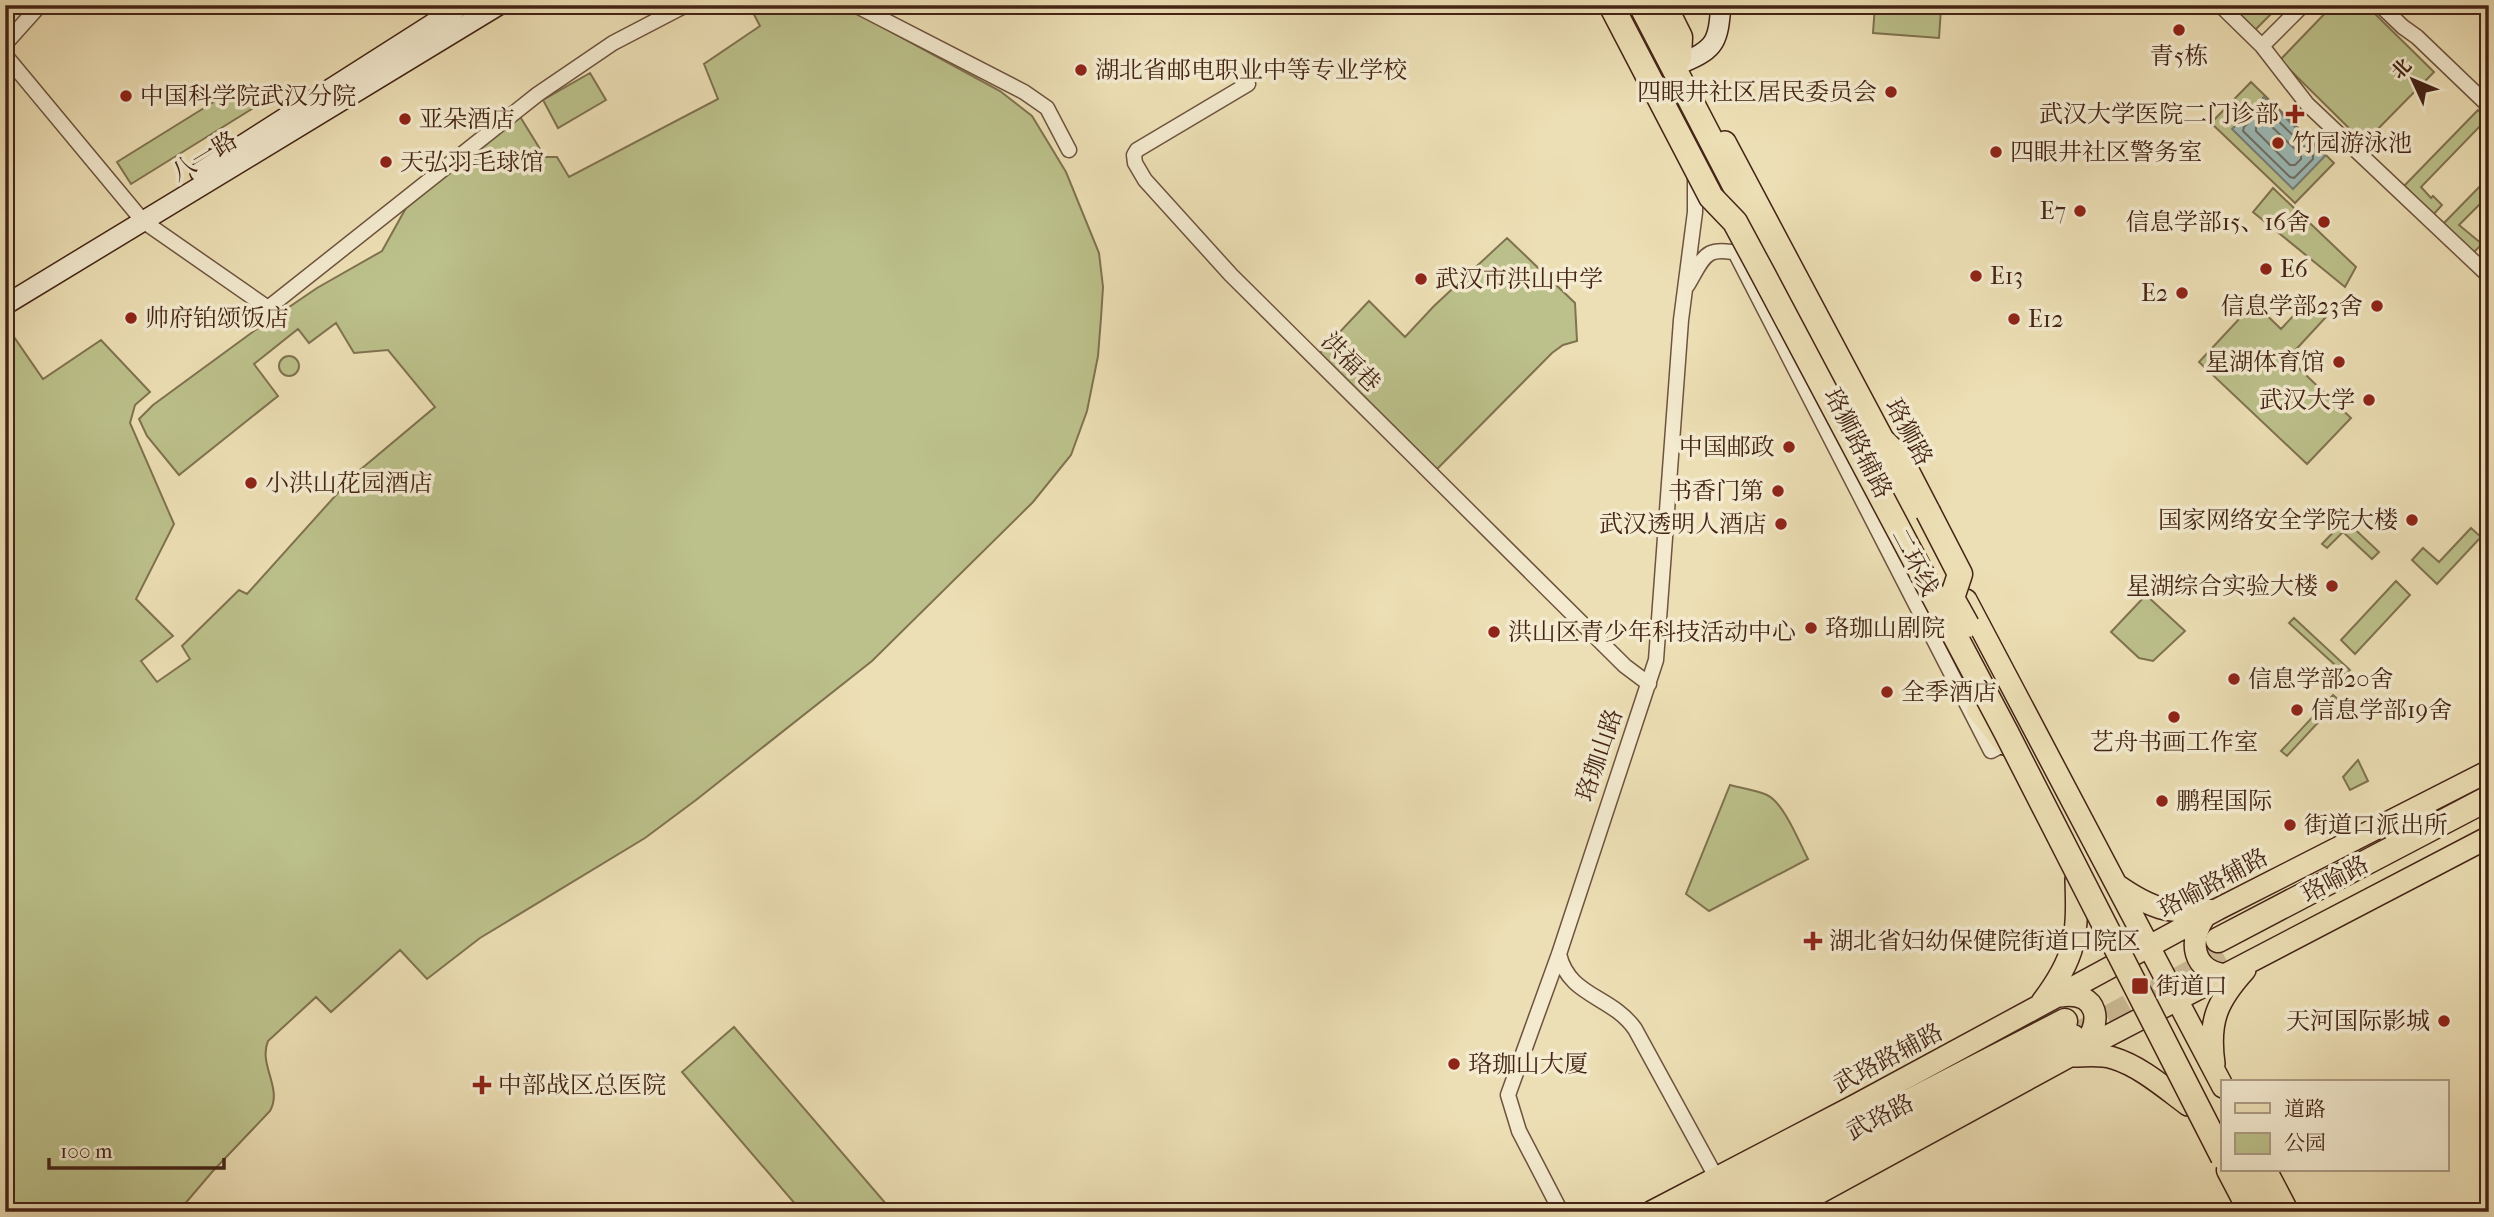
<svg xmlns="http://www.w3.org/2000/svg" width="2494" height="1217" viewBox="0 0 2494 1217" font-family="'IM FELL French Canon','Noto Serif SC',serif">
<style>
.green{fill:#bcc18b;stroke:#807250;stroke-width:2}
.water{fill:#9cbab7;stroke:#797e77;stroke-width:2}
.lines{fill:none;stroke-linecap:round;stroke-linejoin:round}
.shore{stroke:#706f66;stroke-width:2}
.highway-tunnel{stroke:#cbba95;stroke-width:24;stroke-dasharray:24 12;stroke-linecap:butt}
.street-casing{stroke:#6e533e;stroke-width:17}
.secondary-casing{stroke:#442416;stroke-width:22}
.primary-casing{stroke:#442416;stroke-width:24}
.highway-casing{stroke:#442416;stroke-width:27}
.street{stroke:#f3eacf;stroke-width:14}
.secondary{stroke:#f3eacf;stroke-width:19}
.primary{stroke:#eddfb5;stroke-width:21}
.highway{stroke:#eddfb5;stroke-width:24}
.highway-bridge-casing{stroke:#442416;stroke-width:27;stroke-linecap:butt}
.highway-bridge{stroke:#eddfb5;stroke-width:24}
.poi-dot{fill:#8f2418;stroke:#f3eacf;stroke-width:2.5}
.labels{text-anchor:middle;stroke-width:7;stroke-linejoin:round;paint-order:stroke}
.poi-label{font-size:24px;fill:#442416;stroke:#f3eacf;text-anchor:start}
.street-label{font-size:24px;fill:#442416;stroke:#f3eacf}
</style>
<rect width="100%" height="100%" fill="#eddfb5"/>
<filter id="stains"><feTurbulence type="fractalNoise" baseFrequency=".00286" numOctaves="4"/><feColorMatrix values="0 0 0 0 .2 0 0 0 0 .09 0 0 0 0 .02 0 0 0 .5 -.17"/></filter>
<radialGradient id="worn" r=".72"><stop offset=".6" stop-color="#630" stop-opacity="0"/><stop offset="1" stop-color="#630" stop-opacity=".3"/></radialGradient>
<path class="green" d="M749 5H842L1000 91 1032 116 1066 172 1099 253 1103 287 1101 318 1098 356 1087 411 1071 455 1033 502 872 661 696 800 645 838 480 938 427 979 400 950 331 1012 316 997 268 1041C258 1065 283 1088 270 1111L212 1172 178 1212H5V324L43 379 101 340 150 392 135 405 130 423 174 524 136 599 173 636 141 661 157 682 190 659 182 646 239 590 247 594 354 475 435 407 388 350 354 353 336 323 309 343 298 329 254 364 278 396 179 475 147 436 139 419 153 405 254 331 317 288 382 251 406 208 519 115 545 157H557L569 177 718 99 704 64 760 26Z
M1875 5 1941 8 1939 38 1873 33Z
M2226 5H2280L2253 32Z
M2333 5H2366L2434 72 2364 143 2280 60Z
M590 73 606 100 558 128 543 100Z
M2251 82 2334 163 2295 203 2211 123Z
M241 85 255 107 131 184 117 162Z
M2478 110 2489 121V131L2481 125 2421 187 2431 198 2433 196 2442 205 2433 215 2404 186Z
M2489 177V195L2459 225 2482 244 2473 253 2443 224Z
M2273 188 2356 267 2345 287 2253 212Z
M1507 238 1575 303 1577 341 1563 345 1552 353 1437 469 1320 353 1369 301 1405 337 1434 306Z
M2308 300 2326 317 2288 358 2351 418 2307 464 2199 362 2254 303 2281 329Z
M279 366a10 10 0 1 1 20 0a10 10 0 1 1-20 0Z
M2345 520 2379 552 2372 559 2343 532 2327 548 2322 544Z
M2471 528 2481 537 2437 584 2412 560 2423 548 2439 562Z
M2396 581 2410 595 2355 654 2341 640Z
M2146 595 2185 631 2153 661 2139 658 2111 632Z
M2294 618 2350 670 2346 675 2289 623Z
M2333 695 2339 700 2287 756 2281 751Z
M2358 760 2368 781 2350 790 2343 777Z
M1730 785C1741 788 1756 790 1767 795 1784 803 1799 842 1808 859L1709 911 1686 894Z
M734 1027 893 1212H802L682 1072Z"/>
<path class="water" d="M2264 97 2325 156 2293 189 2232 129Z"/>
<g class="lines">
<path class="shore" d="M2265 108 2313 155V159L2294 178 2290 177 2243 131 2244 127Z
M2262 121H2266L2301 155V159L2295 165H2290L2256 131V127Z"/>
<path class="highway-tunnel" d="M2076 1035 2226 953"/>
<g class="street-casing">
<path id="street" d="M855 5 1024 92 1047 108 1069 150
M2220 5 2262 46 2307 104 2489 276
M2380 5 2403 27 2417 37 2489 106
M5 44 40 5
M2262 46 2303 5
M5 55 143 221 268 308 538 94 613 43 686 5
M1248 84 1137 150 1134 155 1135 163 1145 180 1231 275 1625 666 1649 684
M1735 252 1991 751 2006 743
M1687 286C1705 256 1704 245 1742 254
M1559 954C1569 997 1611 995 1635 1029L1716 1177
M1561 1212 1519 1131 1508 1095 1559 954 1656 660 1681 320 1695 212V175"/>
</g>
<g class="secondary-casing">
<path id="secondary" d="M1682 63C1717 49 1718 40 1721 5
M200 172 462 5
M5 305 499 5"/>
</g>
<g class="primary-casing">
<path id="primary" d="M1725 142 1892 456
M1966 600 2223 1087
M2117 885C2150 908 2168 914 2208 910
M2205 916C2188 941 2192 972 2227 975
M2060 996C2099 990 2105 1024 2080 1049
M2042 1002C2076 957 2078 936 2076 880
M2074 1056C2087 1056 2101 1054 2113 1058 2140 1066 2165 1088 2188 1105
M2214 1064C2208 1021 2217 1001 2245 970
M2266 1170 2288 1212
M1651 1212 1856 1105 2218 909 2489 771
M1784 1212 2079 1051 2489 837"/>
</g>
<g class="highway-casing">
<path id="highway" d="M1641 5 1832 373 1952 598
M1664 5 1680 37 1679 58
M1885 443 1900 458 1928 512
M1979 710 2006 743
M2218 940 2489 798
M2229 1170 2251 1212
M2248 1170 2270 1212
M1695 1212 2065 1021
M1736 1212 2073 1037"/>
</g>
<use href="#street" class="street"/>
<use href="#secondary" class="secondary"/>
<use href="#primary" class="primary"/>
<use href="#highway" class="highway"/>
<g class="highway-bridge-casing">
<path id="highway-bridge" d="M1611 5 1711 197 1735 222 1763 274 2006 732 2223 1157
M1928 512 1960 574 1952 598 1967 625"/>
</g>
<use href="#highway-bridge" class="highway-bridge"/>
</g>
<g class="poi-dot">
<circle cx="2179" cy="30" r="7"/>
<circle cx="1081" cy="70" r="7"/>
<circle cx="1891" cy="92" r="7"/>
<circle cx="126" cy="96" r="7"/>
<path d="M2291.5 103.5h7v7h7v7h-7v7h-7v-7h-7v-7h7z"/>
<circle cx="405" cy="119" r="7"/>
<circle cx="2278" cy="143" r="7"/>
<circle cx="1996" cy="152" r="7"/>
<circle cx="386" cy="162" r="7"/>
<circle cx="2080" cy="211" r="7"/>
<circle cx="2324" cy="222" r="7"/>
<circle cx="2266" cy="269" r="7"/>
<circle cx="1976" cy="276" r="7"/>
<circle cx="1421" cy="279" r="7"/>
<circle cx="2182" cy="293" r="7"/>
<circle cx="2377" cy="306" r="7"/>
<circle cx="131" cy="318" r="7"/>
<circle cx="2014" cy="319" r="7"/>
<circle cx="2339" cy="362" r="7"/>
<circle cx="2369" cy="400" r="7"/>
<circle cx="1789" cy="447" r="7"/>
<circle cx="251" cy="483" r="7"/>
<circle cx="1778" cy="491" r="7"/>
<circle cx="2412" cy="520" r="7"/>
<circle cx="1781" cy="524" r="7"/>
<circle cx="2332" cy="586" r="7"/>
<circle cx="1811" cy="628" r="7"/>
<circle cx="1494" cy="632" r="7"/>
<circle cx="2234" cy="679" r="7"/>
<circle cx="1887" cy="692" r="7"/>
<circle cx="2297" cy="710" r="7"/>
<circle cx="2174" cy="717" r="7"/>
<circle cx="2162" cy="801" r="7"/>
<circle cx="2290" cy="825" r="7"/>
<path d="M1809.5 930.5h7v7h7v7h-7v7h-7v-7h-7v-7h7z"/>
<rect x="2131" y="977" width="18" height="18" rx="3.5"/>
<circle cx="2444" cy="1021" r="7"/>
<circle cx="1454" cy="1064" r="7"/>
<path d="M478.5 1074.5h7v7h7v7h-7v7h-7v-7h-7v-7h7z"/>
</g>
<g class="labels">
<g class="poi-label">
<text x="2179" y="64" text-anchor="middle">青5栋</text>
<text x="1095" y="78">湖北省邮电职业中等专业学校</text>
<text x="1877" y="100" text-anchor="end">四眼井社区居民委员会</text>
<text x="140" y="104">中国科学院武汉分院</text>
<text x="2279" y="122" text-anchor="end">武汉大学医院二门诊部</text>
<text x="419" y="127">亚朵酒店</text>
<text x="2292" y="151">竹园游泳池</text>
<text x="2010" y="160">四眼井社区警务室</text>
<text x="400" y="170">天弘羽毛球馆</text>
<text x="2066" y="219" text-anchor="end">E7</text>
<text x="2310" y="230" text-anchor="end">信息学部15、16舍</text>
<text x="2280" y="277">E6</text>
<text x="1990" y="284">E13</text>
<text x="1435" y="287">武汉市洪山中学</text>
<text x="2168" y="301" text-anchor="end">E2</text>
<text x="2363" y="314" text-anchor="end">信息学部23舍</text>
<text x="145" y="326">帅府铂颂饭店</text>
<text x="2028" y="327">E12</text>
<text x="2325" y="370" text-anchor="end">星湖体育馆</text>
<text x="2355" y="408" text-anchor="end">武汉大学</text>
<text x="1775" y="455" text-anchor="end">中国邮政</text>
<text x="265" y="491">小洪山花园酒店</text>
<text x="1764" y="499" text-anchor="end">书香门第</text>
<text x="2398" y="528" text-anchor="end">国家网络安全学院大楼</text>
<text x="1767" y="532" text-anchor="end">武汉透明人酒店</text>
<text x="2318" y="594" text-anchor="end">星湖综合实验大楼</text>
<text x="1825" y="636">珞珈山剧院</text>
<text x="1508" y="640">洪山区青少年科技活动中心</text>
<text x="2248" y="687">信息学部20舍</text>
<text x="1901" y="700">全季酒店</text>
<text x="2311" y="718">信息学部19舍</text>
<text x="2174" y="750" text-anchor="middle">艺舟书画工作室</text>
<text x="2176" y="809">鹏程国际</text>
<text x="2304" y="833">街道口派出所</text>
<text x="1829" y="949">湖北省妇幼保健院街道口院区</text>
<text x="2156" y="994">街道口</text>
<text x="2430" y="1029" text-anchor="end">天河国际影城</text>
<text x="1468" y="1072">珞珈山大厦</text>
<text x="498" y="1093">中部战区总医院</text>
</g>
<g class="street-label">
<text transform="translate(204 156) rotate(-31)" y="8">八一路</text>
<text transform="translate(1351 362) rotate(45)" y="8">洪福巷</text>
<text transform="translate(1909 432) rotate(62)" y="8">珞狮路</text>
<text transform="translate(1858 443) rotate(63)" y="8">珞狮路辅路</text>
<text transform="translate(1915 562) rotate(62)" y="8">二环线</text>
<text transform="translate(1599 755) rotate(-71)" y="8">珞珈山路</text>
<text transform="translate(2335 879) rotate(-28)" y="8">珞喻路</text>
<text transform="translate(2213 883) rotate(-28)" y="8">珞喻路辅路</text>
<text transform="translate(1888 1058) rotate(-28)" y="8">武珞路辅路</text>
<text transform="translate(1880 1117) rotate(-27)" y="8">武珞路</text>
</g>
</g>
<rect width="2494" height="1217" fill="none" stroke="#eddfb5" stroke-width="28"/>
<rect x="7" y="7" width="2480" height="1203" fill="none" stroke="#442416" stroke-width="3.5"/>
<rect x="14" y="14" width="2466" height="1189" fill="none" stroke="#442416" stroke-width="2"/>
<rect x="2221" y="1080" width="228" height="91" fill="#f3eacf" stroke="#ad9b85" stroke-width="2"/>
<rect x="2235" y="1103" width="35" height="10" fill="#eddfb5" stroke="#ad9b85" stroke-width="2"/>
<text x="2284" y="1116" font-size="21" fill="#442416">道路</text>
<rect x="2235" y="1133" width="35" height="21" fill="#bcc18b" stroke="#ad9b85" stroke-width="2"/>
<text x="2284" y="1150" font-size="21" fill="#442416">公园</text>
<g transform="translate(2413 80) rotate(314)" stroke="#f3eacf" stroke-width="5" paint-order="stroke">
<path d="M0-5L12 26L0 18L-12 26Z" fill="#442416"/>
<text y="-10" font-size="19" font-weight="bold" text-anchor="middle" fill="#442416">北</text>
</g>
<path d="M49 1158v10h175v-10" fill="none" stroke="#442416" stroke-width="3.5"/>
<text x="60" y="1158" font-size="21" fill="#442416" stroke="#f3eacf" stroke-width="5" paint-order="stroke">100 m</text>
<rect width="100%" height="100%" filter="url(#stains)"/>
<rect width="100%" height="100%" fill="url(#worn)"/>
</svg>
